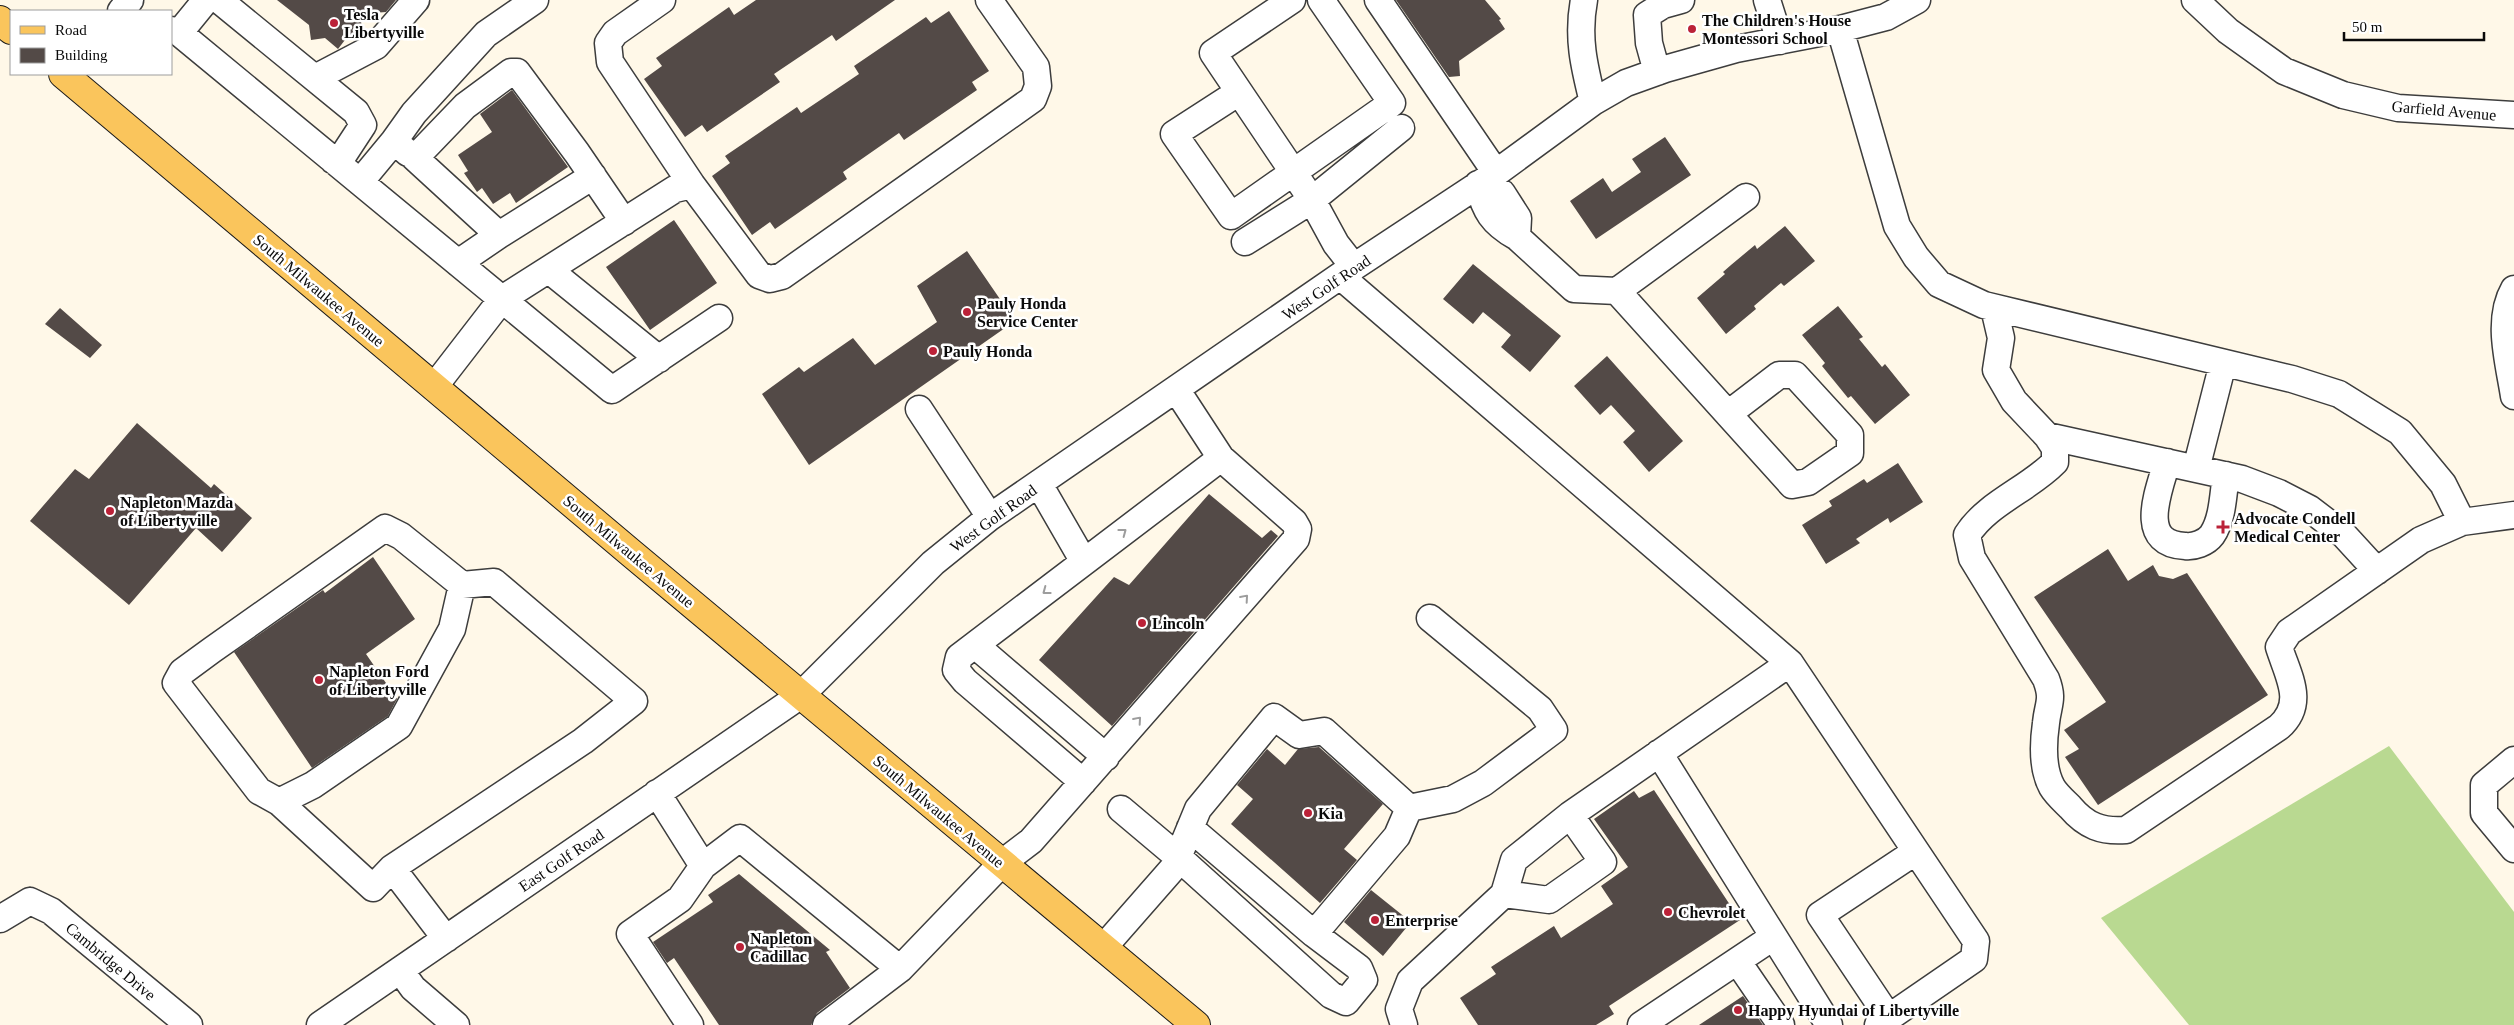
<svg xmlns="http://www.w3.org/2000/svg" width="2514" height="1025" viewBox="0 0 2514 1025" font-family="'Times New Roman',serif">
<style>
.forest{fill:#b9d991}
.building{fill:#534a47}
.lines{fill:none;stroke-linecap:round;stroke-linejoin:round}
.minor-casing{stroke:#3d3d3d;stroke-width:29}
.major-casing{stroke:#1b1b1b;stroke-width:30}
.minor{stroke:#fff;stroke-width:26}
.major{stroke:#fac55c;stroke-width:28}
.oneway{stroke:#9d9d9d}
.poi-dot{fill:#bb2238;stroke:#fff;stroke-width:2}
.labels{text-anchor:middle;stroke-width:5;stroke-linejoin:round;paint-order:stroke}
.poi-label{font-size:16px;font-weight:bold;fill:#0a0a0a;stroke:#fff;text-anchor:start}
.street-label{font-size:16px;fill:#0a0a0a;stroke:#fff}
</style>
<rect width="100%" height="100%" fill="#fff8e8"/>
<path class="forest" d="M2389 746 2514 912V1025H2189L2101 918Z"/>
<path class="building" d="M277 0H396L386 12 360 14 363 35 348 36 338 49 325 38 311 40 309 25Z
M756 0H895L836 41 832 35 774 74 780 82 707 132 702 125 685 137 644 79 662 66 656 58 729 7 734 15Z
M1396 0H1485L1501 19 1499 20 1505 29 1459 61 1460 76 1449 77Z
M949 11 989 71 972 82 977 90 904 140 899 133 843 172 847 179 775 229 770 222 752 235 712 176 730 163 725 156 797 107 801 113 859 74 854 66 926 17 931 23Z
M512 90 568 167 516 203 510 193 493 204 482 188 477 192 464 173 468 171 458 155 492 132 480 114Z
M1665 137 1691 175 1596 239 1570 201 1603 178 1612 192 1641 172 1632 159Z
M674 220 717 283 650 330 606 267Z
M1785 226 1815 261 1784 286 1781 283 1754 306 1756 309 1726 334 1697 298 1725 274 1723 272 1731 265 1755 245 1757 249Z
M967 251 1015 321 809 465 762 394 799 367 804 372 853 338 875 365 937 322 917 286Z
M1473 264 1561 336 1530 372 1501 347 1511 335 1483 312 1473 324 1443 299Z
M1838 306 1863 337 1859 339 1882 367 1885 364 1910 395 1875 424 1851 396 1848 398 1822 366 1825 363 1802 335Z
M60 308 102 345 90 358 45 324Z
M1607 356 1683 441 1649 472 1623 442 1635 431 1611 405 1600 415 1574 386Z
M137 423 211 488 214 484 252 518 222 552 196 528 129 605 30 521 75 469 89 479Z
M1898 463 1923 502 1890 523 1888 518 1856 539 1860 543 1826 564 1802 525 1832 506 1829 501 1839 495 1864 479 1867 483Z
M1209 494 1262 538 1271 530 1278 536 1112 726 1039 660 1114 577 1129 585Z
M2108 549 2128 581 2153 565 2159 576 2173 579 2187 573 2268 695 2098 805 2065 757 2079 749 2064 730 2106 702 2034 597Z
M373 557 415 619 366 654 397 699 388 716 312 768 234 652 323 590 325 593Z
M1319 747 1383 804 1344 849 1357 860 1320 903 1231 824 1253 799 1237 785 1267 749 1285 765 1298 749Z
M1654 790 1740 920 1609 1006 1614 1014 1596 1025H1478L1460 998 1496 974 1491 967 1554 926 1561 938 1613 904 1601 886 1628 867 1594 819 1634 791 1639 798Z
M739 874 830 950 826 952 850 988 817 1013 811 1025H719L674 958 667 963 653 942 713 902 708 895Z
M1371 890 1411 922 1383 956 1344 922Z
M1743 996 1763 1025H1699Z"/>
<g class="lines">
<g class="minor-casing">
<path id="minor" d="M219 0 356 112 363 125 344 154 333 160
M662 0 615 33 608 43 610 62 692 185 759 275 770 279 782 276 1033 99 1038 86 1036 67 989 0
M1378 0 1496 173
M1584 0C1577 37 1584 66 1593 102
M1767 0 1780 41
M2195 0 2228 31 2284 71 2343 95 2398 108 2514 115
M121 11 130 0
M1840 29 1897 226 1916 257 1939 284 1984 305 2292 379 2339 394 2400 432 2443 484 2462 522 2514 515
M171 30 177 31 612 390 719 318
M177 31 184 27 206 0
M1657 72 1649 43 1647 15 1663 5 1681 0
M315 78 376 46 416 0
M1239 92 1174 134 1231 216 1392 103 1321 0
M394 141 414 113 486 34 535 0
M360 182 394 141 408 153
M1478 184 1502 193 1518 218 1517 237C1492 223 1485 211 1478 184Z
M499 235 593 176
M1517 237 1574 289 1617 291 1792 485 1808 482 1850 453V435L1795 375H1779L1728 414
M1245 242 1312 200 1213 53 1292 0
M458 263 499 235 415 158 465 106 511 72H517L577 153 624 222
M1354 267 1336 244 1312 200 1401 128
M549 270 659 359
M1340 276 1790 663 1976 941 1974 959 1878 1025
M2514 289C2496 320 2509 363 2514 396
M1617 291 1746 197
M1994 308 2001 338 1996 370 2014 401 2047 436 2055 448V462C2029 489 1987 503 1967 535L1972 558 2046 679C2054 700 2048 703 2046 723 2043 744 2042 769 2052 787 2056 794 2064 801 2070 807 2086 826 2102 832 2126 830L2279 727C2306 703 2288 676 2279 647L2289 632 2421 540 2462 522
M434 387 502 299 675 189 692 185
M919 409 990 517
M2047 436 2242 479 2279 493 2310 509 2344 535 2377 571
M2167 462C2159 490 2136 544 2185 546 2194 547 2206 543 2212 535 2223 519 2223 494 2226 475
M2196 469 2223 363
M1039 484 1084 562
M975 645 1106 757
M1659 753 1829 1025
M2514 760 2484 785V813L2514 849
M1083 782 965 681 956 670 959 657 1221 458
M657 793 703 866 740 838 900 969
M279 802 373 888 392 868 583 741 634 701 494 582 462 585 401 536 385 528 212 650 182 672 176 683 259 791 279 802 313 785 399 726 452 629 462 585
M1121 809 1178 857 1331 995 1346 1002 1364 980 1359 968 1314 934
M1190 828 1314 934 1397 836 1409 808
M392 868 446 939
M1504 894 1514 860 1570 815 1790 663
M30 901 51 911 189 1025
M0 919 30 901
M1103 948 1174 867 1198 809 1274 717 1299 735 1324 731 1409 808 1453 799 1483 783 1554 730 1540 709 1430 618
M1738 962 1781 1025
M400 970 413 988 456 1025
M1889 1018 1820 915 1915 852
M320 1025 801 695 933 563 990 517 1340 276 1496 173 1593 102 1626 83 1665 69 1736 49 1840 29 1886 17 1917 0
M690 1025 630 934 680 899 703 866
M826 1025 900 969 1002 863 1031 841 1296 539 1298 529 1294 522 1221 458 1176 389
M1404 1025 1399 1009 1410 981 1504 894 1549 900 1603 862 1570 815
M1641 1025 1773 937"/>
</g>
<g class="major-casing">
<path id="major" d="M0 20 11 30
M63 74 631 553 1196 1025"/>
</g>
<use href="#minor" class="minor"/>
<use href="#major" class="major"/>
</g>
<defs><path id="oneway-chevron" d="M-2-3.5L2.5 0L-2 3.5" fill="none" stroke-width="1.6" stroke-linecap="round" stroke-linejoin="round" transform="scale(1.25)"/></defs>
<g class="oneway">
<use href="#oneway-chevron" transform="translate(1123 532) rotate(-37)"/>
<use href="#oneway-chevron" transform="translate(1046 591) rotate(143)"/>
<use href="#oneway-chevron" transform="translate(1245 598) rotate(-49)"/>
<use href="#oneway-chevron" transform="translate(1138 720) rotate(-49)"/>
</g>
<g class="poi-dot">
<circle cx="334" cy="23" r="5"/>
<circle cx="1692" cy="29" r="5"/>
<circle cx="967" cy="312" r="5"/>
<circle cx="933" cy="351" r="5"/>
<circle cx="110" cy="511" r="5"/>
<path d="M2220.5 519.5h5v5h5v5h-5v5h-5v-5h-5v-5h5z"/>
<circle cx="1142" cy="623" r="5"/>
<circle cx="319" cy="680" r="5"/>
<circle cx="1308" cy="813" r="5"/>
<circle cx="1668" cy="912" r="5"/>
<circle cx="1375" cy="920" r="5"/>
<circle cx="740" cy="947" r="5"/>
<circle cx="1738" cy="1010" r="5"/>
</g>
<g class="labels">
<g class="poi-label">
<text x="344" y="20">Tesla<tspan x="344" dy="18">Libertyville</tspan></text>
<text x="1702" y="26">The Children's House<tspan x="1702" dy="18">Montessori School</tspan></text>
<text x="977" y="309">Pauly Honda<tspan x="977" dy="18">Service Center</tspan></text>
<text x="943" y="357">Pauly Honda</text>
<text x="120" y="508">Napleton Mazda<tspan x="120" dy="18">of Libertyville</tspan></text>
<text x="2234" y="524">Advocate Condell<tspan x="2234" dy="18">Medical Center</tspan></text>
<text x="1152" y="629">Lincoln</text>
<text x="329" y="677">Napleton Ford<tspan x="329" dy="18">of Libertyville</tspan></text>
<text x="1318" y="819">Kia</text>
<text x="1678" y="918">Chevrolet</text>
<text x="1385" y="926">Enterprise</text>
<text x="750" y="944">Napleton<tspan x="750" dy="18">Cadillac</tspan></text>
<text x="1748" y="1016">Happy Hyundai of Libertyville</text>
</g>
<g class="street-label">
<text transform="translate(2444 110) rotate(5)" y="6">Garfield Avenue</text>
<text transform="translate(1326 287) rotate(-34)" y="6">West Golf Road</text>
<text transform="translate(319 290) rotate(40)" y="6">South Milwaukee Avenue</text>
<text transform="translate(993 518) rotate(-36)" y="6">West Golf Road</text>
<text transform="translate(629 551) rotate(40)" y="6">South Milwaukee Avenue</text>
<text transform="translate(939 811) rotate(40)" y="6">South Milwaukee Avenue</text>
<text transform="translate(561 860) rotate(-34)" y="6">East Golf Road</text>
<text transform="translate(111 961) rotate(40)" y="6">Cambridge Drive</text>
</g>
</g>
<rect x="10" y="10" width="162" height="65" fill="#ffffff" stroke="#9d9d9d"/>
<rect x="20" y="26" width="25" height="8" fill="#fac55c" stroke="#9d9d9d"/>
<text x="55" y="35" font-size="15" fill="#0a0a0a">Road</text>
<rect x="20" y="48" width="25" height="15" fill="#534a47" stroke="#9d9d9d"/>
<text x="55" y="60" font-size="15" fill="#0a0a0a">Building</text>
<path d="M2344 32v8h140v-8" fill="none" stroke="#0a0a0a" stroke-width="2.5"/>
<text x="2352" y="32" font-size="15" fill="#0a0a0a" stroke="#ffffff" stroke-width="4" paint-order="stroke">50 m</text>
</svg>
